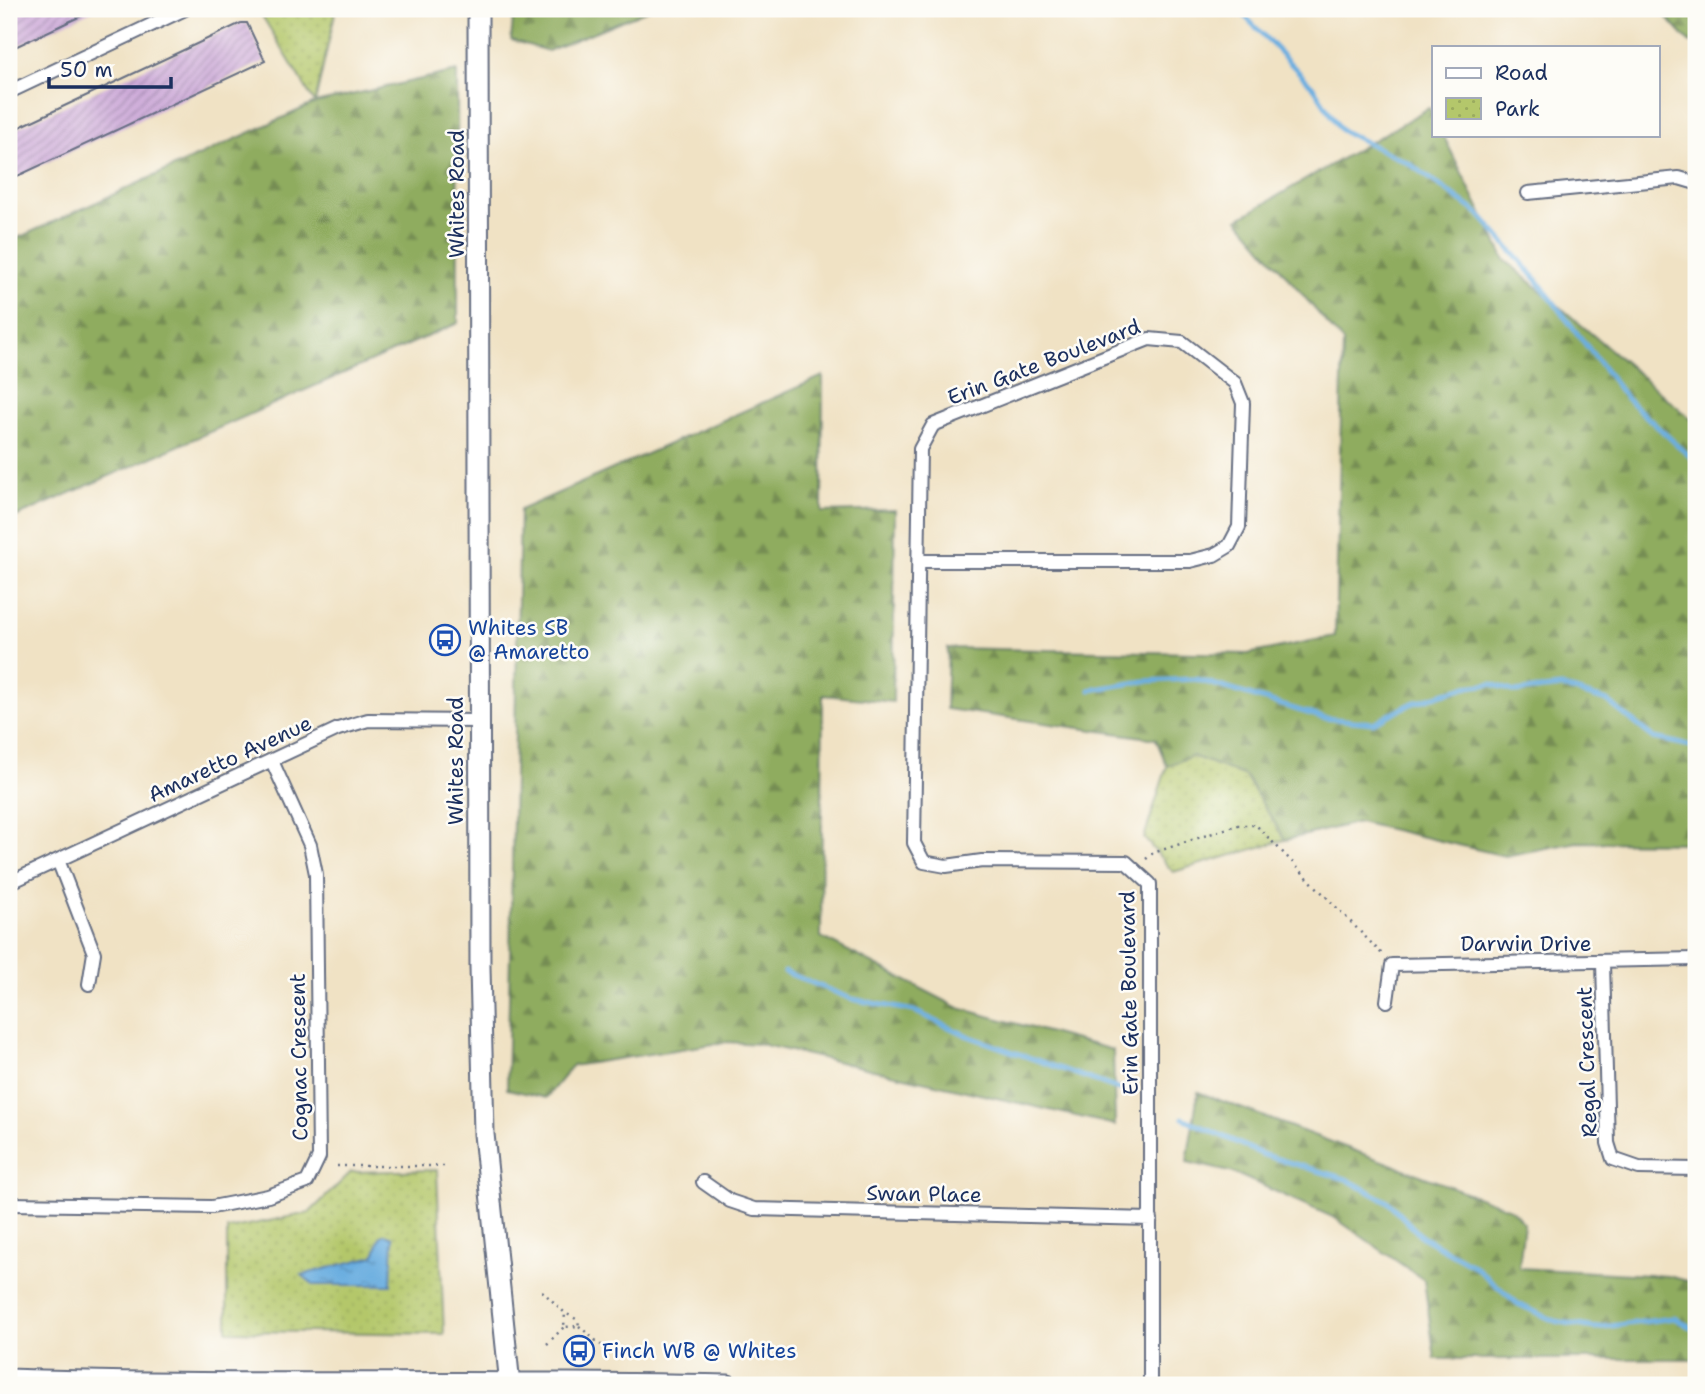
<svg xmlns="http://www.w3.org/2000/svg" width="1705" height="1394" viewBox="0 0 1705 1394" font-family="'Shantell Sans',sans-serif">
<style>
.forest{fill:url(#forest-firs);stroke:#556e5e;stroke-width:2}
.park{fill:url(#park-dots);stroke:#687b64;stroke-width:2}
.water{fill:url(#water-ripples);stroke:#436e9f;stroke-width:2}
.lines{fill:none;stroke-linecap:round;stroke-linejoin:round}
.stream{stroke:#6baee0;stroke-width:5}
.building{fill:url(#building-hatch)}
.street-casing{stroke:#666e82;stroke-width:16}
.secondary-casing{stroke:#666e82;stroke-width:23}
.path{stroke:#666e82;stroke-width:2.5;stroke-dasharray:2 5;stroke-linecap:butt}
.street{stroke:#fff;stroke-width:12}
.secondary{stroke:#fff;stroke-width:19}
.labels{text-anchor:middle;stroke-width:5;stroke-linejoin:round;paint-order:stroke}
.street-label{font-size:21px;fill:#1b2f5e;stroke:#fdfcf7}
.transit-label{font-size:21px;fill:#164399;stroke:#fdfcf7;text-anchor:start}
</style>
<defs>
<pattern id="forest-firs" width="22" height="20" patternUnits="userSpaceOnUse" patternTransform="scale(1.75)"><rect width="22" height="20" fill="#8fac5f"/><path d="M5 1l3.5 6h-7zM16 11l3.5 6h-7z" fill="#748c52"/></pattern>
<pattern id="park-dots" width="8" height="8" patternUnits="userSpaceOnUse" patternTransform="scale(1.75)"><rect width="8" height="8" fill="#b4c76b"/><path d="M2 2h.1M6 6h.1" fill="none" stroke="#9aab5f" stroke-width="1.8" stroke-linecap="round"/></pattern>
<pattern id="water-ripples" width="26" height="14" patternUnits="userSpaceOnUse" patternTransform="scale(1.75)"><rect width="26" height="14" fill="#6baee0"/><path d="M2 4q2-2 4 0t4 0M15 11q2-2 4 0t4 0" fill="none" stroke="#578eb9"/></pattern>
<pattern id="building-hatch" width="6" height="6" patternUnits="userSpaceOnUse" patternTransform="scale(1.75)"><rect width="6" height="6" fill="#ceabd9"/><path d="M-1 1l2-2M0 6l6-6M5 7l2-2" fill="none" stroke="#a68cb3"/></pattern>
</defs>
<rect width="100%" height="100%" fill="#fdfcf7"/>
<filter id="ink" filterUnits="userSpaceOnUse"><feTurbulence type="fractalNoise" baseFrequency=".0143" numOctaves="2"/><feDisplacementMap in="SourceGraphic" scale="14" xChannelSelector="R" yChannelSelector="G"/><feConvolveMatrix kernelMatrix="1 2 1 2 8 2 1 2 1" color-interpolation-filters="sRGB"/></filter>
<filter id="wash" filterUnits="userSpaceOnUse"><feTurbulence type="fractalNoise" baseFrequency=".00686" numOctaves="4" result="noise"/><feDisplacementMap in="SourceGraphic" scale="28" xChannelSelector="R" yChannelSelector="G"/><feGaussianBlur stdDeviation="1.57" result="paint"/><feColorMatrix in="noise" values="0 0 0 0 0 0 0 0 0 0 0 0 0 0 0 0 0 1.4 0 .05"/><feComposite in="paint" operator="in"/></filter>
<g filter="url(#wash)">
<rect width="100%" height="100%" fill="#f0e2c4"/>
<path class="forest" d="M514 9H650L548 51 511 40Z
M1659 9H1696V44L1689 42Z
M457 71 458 323 9 520V242L315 103Z
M1429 108 1434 117V135H1443L1505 260 1696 423V843L1577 842 1505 856 1359 822 1285 840 1245 776 1192 756 1167 766 1156 739 946 709 948 648 1248 654 1335 636 1343 342 1238 219Z
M823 376 822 512 895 510 893 702 823 695 821 937 959 1008 1113 1050 1115 1125 760 1044 726 1042 572 1066 546 1098 507 1089 520 510Z
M1198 1092 1511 1209 1524 1223 1519 1268 1668 1276 1696 1283V1359H1435L1424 1280 1335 1218 1234 1173 1187 1162Z"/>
<path class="park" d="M258 9H336L315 103Z
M1192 756 1245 776 1285 840 1173 872 1144 838 1167 766Z
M437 1170 444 1334 227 1331V1229L309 1213 351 1172Z"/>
<path class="water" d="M385 1234 393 1237 391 1285H314L302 1275 374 1256 380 1237Z"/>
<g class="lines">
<path class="stream" d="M1238 9 1314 88 1341 130 1410 164 1479 214 1537 280 1626 398 1696 462
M1090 690 1145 681 1196 679 1324 718 1373 723 1413 703 1465 687 1492 684 1515 692 1562 687 1607 701 1654 738 1696 747
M785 972 852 999 914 1011 968 1036 1127 1092
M1183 1118 1264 1155 1346 1179 1388 1202 1422 1237 1474 1266 1518 1304 1555 1321 1595 1328 1674 1318 1696 1330"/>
</g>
<g id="blocks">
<path class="building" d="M9 9H96L15 47 9 40Z
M241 23H247L265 61 9 180V132Z"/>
</g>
</g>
<g filter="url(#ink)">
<use href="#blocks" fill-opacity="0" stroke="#666e82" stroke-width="2"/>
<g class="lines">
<g class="street-casing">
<path id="street" d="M9 92 185 9
M1528 193 1679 178 1696 183
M919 561H1190L1214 555 1229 546 1239 527 1243 403 1235 383 1182 342 1149 339 933 425 920 449 914 843 924 862 946 866 982 861 1126 862 1150 884V1385
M58 860 94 953 89 984
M9 883 338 729 368 720 479 721
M1603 963 1608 1143 1613 1159 1639 1168 1696 1169
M1387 1001 1392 965 1696 959
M703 1182 730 1201 754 1209 1151 1219
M9 1204 212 1207 268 1196 307 1182 319 1157 316 874 310 845 272 761"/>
</g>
<g class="secondary-casing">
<path id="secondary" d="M478 9 480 967 484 1134 510 1385
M9 1379C249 1387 489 1379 728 1385"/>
</g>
<path class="path" d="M1146 859 1153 853 1237 825H1256L1382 954
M337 1166H445
M542 1291 565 1313 578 1320 579 1326 564 1327 565 1313
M579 1326 601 1345
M547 1344 564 1327"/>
<use href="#street" class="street"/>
<use href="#secondary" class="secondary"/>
</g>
</g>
<defs>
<g id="bus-ring" transform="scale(1.575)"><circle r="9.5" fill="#fdfcf7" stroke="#1a4fb4" stroke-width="1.5"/><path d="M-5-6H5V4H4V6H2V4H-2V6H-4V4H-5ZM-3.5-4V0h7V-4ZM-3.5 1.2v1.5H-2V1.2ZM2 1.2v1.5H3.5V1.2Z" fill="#1a4fb4"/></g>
</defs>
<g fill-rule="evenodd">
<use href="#bus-ring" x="445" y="640"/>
<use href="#bus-ring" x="579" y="1351"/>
</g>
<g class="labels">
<g class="street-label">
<text transform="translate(457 194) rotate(-90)" y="7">Whites Road</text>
<text transform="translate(1044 362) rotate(-21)" y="7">Erin Gate Boulevard</text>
<text transform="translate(230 759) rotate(-25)" y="7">Amaretto Avenue</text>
<text transform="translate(456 761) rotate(-90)" y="7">Whites Road</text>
<text x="1526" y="951">Darwin Drive</text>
<text transform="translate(1129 993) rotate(-91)" y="7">Erin Gate Boulevard</text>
<text transform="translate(299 1057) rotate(-91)" y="7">Cognac Crescent</text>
<text transform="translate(1587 1062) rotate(-92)" y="7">Regal Crescent</text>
<text transform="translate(924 1194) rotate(1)" y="7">Swan Place</text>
</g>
<g class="transit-label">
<text x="468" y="635">Whites SB<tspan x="468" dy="24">@ Amaretto</tspan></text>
<text x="602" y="1358">Finch WB @ Whites</text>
</g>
</g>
<rect width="1705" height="1394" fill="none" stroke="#fdfcf7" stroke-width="35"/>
<rect x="1432" y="46" width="228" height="91" fill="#fdfcf7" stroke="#a3aaba" stroke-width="2"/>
<rect x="1446" y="68" width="35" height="10" fill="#ffffff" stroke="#a3aaba" stroke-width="2"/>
<text x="1495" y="80" font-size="21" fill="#1b2f5e">Road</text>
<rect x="1446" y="98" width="35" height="21" fill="url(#park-dots)" stroke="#a3aaba" stroke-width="2"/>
<text x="1495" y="116" font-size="21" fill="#1b2f5e">Park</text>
<path d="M49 77v10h122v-10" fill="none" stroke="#1b2f5e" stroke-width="3.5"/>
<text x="60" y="77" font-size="21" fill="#1b2f5e" stroke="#fdfcf7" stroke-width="5" paint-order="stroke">50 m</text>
</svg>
